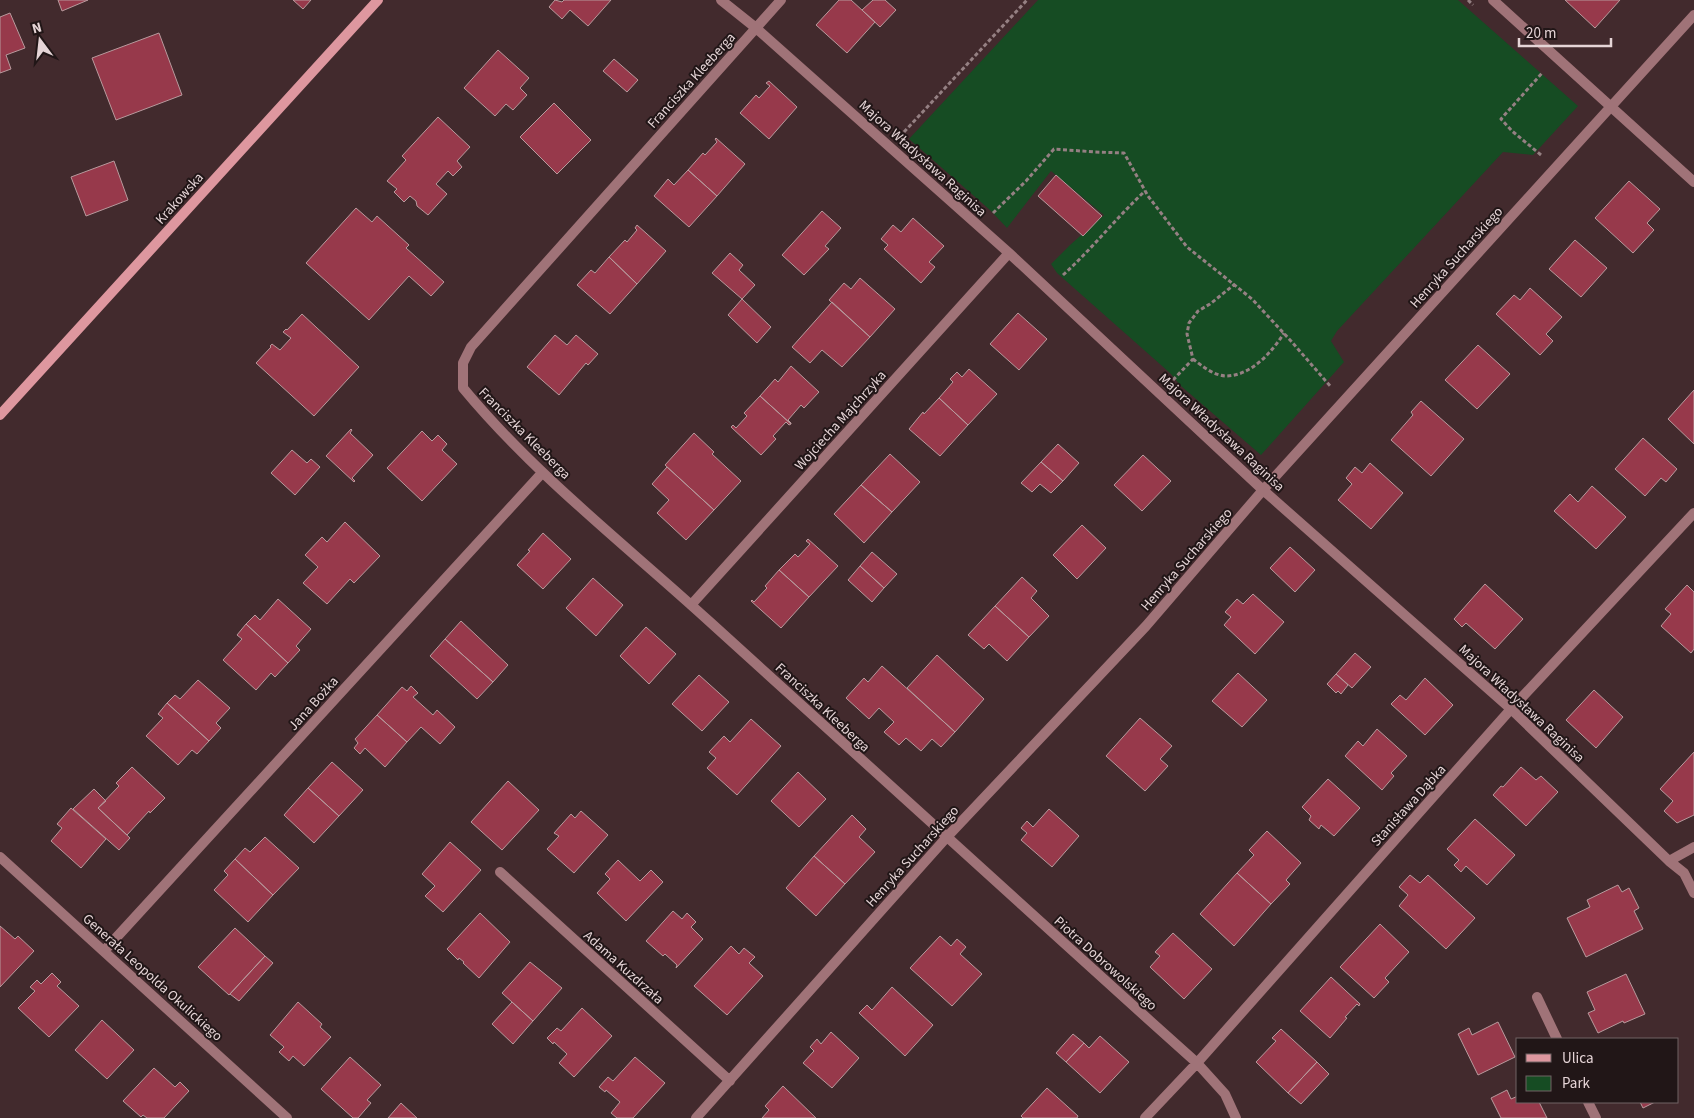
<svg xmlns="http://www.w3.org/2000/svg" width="1694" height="1118" viewBox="0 0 1694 1118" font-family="'Source Sans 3',sans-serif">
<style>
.green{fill:#164c23}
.building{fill:#97394b;stroke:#b89a9d}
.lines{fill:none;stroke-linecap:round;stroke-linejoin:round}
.path{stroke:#958083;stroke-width:3;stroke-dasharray:4 2.5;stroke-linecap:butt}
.street{stroke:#a07378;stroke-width:10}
.secondary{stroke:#de979f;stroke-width:10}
.labels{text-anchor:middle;stroke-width:4;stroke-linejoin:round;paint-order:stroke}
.street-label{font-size:14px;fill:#e6d5d7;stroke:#211617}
</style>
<rect width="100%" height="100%" fill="#422a2d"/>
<path class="green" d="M1038 0H1458L1578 106 1533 155 1503 152 1337 331 1331 341 1344 362 1261 455 1181 386 1170 373 1057 273 1051 264 1070 245 1104 215 1051 171 1007 228 990 210 909 139Z"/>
<path class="building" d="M58 0H88L62 11Z
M293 0H311L303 9Z
M555 0 562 2 564 0H611L588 26 570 10 562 19 549 7Z
M839 0H851L875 22 847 53 816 25Z
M873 0H885L896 10 880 27 862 10Z
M1565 0H1620L1595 28Z
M10 13 25 48 6 55 11 69 0 73V17Z
M159 33 182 95 116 120 92 58Z
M498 50 529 78 520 88 527 95 513 110 506 104 495 116 464 88Z
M614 59 638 80 627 92 603 71Z
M769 81 797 107 769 139 740 113 756 95 759 98 770 86 766 83Z
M554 103 591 140 557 174 520 137Z
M438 117 470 147 457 161 462 167 453 176 448 171 436 184 447 194 428 215 417 206 416 201 410 196 404 202 394 192 397 189 387 181 406 160 402 156Z
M716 138 745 164 717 196 688 170 703 153 705 155 717 142 715 139Z
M114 161 128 200 86 216 71 177Z
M688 170 717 196 689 227 654 196 668 179 674 185Z
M1056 175 1102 216 1083 236 1038 196Z
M1629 181 1660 209 1647 223 1654 230 1633 253 1595 218Z
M356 208 372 222 377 216 409 245 406 248 444 282 431 296 409 276 369 320 306 263Z
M822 211 841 228 825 246 829 249 804 275 782 255Z
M913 218 944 246 929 262 935 267 921 283 884 249 888 245 881 239 893 225 901 232Z
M637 225 666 251 637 284 609 257 625 240 627 242 637 230 635 228Z
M1575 240 1607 268 1581 297 1549 269Z
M730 253 743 265 739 270 755 285 742 299 712 273Z
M609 257 637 284 610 314 577 285 591 270 595 273Z
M860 278 895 309 870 337 829 300 844 283 851 289Z
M1530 288 1562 317 1546 334 1553 341 1540 355 1496 314 1514 295 1520 300Z
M742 299 771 327 757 343 728 315Z
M832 302 870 337 842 367 822 350 810 363 792 347Z
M1018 313 1047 339 1019 370 990 344Z
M302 314 359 367 314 416 256 363 271 347 270 346 272 344 280 350 291 338 283 332 286 329 287 330Z
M555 335 567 345 576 335 598 354 588 365 586 363 559 395 527 367Z
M1478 345 1510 374 1477 409 1445 380Z
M791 366 819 392 804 408 801 405 788 420 791 423V424L760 396 775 379 778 382Z
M969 369 997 394 968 425 939 398 953 382 950 379 957 372 962 377Z
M1694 390V444L1668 419Z
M760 396 791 424 789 425 786 422 773 436 776 439 761 455 731 427 733 425 736 428 747 416 744 413Z
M939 398 968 425 940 456 909 429 923 412 924 414Z
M1421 401 1464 439 1431 476 1391 440 1413 415 1411 412Z
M351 429 352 430 350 433 373 455 352 478 355 481 354 482 326 456Z
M422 431 432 441 438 435 447 444 442 450 457 464 422 501 387 468Z
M694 433 714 452 712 454 741 481 714 510 665 465Z
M1643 438 1677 469 1666 482 1661 478 1645 496 1615 469Z
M1058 444 1079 463 1063 481 1041 462Z
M292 450 307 463 311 459 320 467 295 495 271 473Z
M890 454 920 482 892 512 861 485Z
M1143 455 1171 481 1142 511 1114 485Z
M1041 462 1063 481 1051 493 1040 484 1032 492 1021 483Z
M1370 463 1403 493 1371 529 1338 500 1352 484 1346 478 1355 467 1362 473Z
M667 467 714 510 686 540 657 513 669 500 652 484Z
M861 485 892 512 864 543 834 514Z
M1592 486 1626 517 1596 549 1554 511 1570 494 1578 502Z
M345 522 380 556 354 583 350 579 327 604 303 583 318 567 305 555 322 537 327 542Z
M1082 525 1106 548 1077 579 1053 555Z
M543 533 571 559 543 589 517 565 530 551 528 550Z
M808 539 838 566 809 597 779 570 795 554 798 557 810 544 806 541Z
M1290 547 1315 570 1295 592 1270 568Z
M872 552 897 574 884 588 860 566Z
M860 566 884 588 872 602 848 580Z
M779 570 809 597 781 628 751 601 752 600 754 602 767 588 765 586Z
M1022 577 1037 591 1031 598 1049 616 1029 637 995 606Z
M593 578 623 605 596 636 566 608Z
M1485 584 1523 619 1495 649 1466 623 1462 627 1454 619Z
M1687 585 1694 592V649L1691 653 1661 626 1671 614 1665 609Z
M1253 594 1284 622 1255 654 1224 625 1231 617 1225 612 1237 599 1243 604Z
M278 599 311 629 296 646 300 650 288 663 246 624 255 615 260 620Z
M995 606 1029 637 1007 661 989 644 984 649 968 635Z
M461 621 508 665 493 682 445 639Z
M246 624 288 663 275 677 271 673 256 690 223 660 242 639 237 635Z
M646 627 676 654 649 684 620 656Z
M445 639 493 682 477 699 430 656Z
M1355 653 1371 667 1352 688 1336 674Z
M937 655 984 699 955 732 907 688Z
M882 666 955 732 941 747 932 739 921 751 906 738 899 745 884 732 894 722 879 708 869 719 846 698 864 678 868 682Z
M1238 673 1267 700 1242 727 1212 701Z
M1336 674 1348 685 1341 694 1338 691 1336 693 1327 684Z
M699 675 729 702 702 731 672 704Z
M1425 678 1453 705 1425 735 1391 704 1400 695 1406 700Z
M198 680 230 708 216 723 221 728 209 741 167 703 175 695 180 699Z
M411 686 418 693 413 697 433 715 437 710 455 727 440 744 421 727 407 742 377 715 402 687 407 691Z
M1594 690 1623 717 1596 748 1566 720Z
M167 703 209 741 197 754 192 750 178 765 146 736 163 718 158 714Z
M377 715 407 742 385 767 365 748 360 754 354 748 358 743 355 739Z
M1140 718 1172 746 1160 759 1168 766 1145 791 1106 756Z
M751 719 781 746 737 795 707 768 716 758 709 752 724 736 730 742Z
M1377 729 1407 756 1391 773 1394 776 1382 790 1345 756 1358 741 1363 746Z
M1694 752V815L1677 823 1664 811 1673 801 1660 789Z
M332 762 363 790 339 816 308 788Z
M132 767 165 798 150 813 149 811 127 835 98 808 119 786 116 783Z
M1521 767 1536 780 1541 776 1558 792 1526 826 1493 795 1501 786 1503 787Z
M798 772 826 799 799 827 771 801Z
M1328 779 1360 808 1334 836 1321 825 1319 829 1309 820 1311 816 1302 807Z
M508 781 539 810 502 850 471 822Z
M308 788 339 816 314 843 284 815Z
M94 789 106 801 98 808 130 838 119 850 73 809Z
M71 808 106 839 81 868 51 841 62 828 57 824Z
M1049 809 1079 836 1052 867 1021 840 1027 833 1021 828 1027 821 1033 827Z
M581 811 608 835 574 873 547 849 559 836 554 833 571 814 575 818Z
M852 815 866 829 859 837 875 852 845 884 814 856Z
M1475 819 1515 855 1487 885 1466 866 1461 872 1454 865 1459 860 1447 849Z
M1267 831 1301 863 1286 880 1290 884 1271 904 1237 873 1254 855 1249 850Z
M265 837 299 868 273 895 235 859 245 848 250 852Z
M450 842 481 870 443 912 425 896 435 886 422 874Z
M814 856 845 884 816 916 786 888Z
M235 859 273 895 248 922 214 890 228 875 224 871Z
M618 860 640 881 651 870 663 882 626 921 597 893 610 879 605 874Z
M1237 873 1271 904 1234 946 1200 914Z
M1410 875 1420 883 1428 875 1475 918 1446 949 1399 906 1408 895 1399 887Z
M1618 885 1622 892 1629 888 1639 908 1634 911 1643 929 1586 957 1567 918 1590 907 1587 900Z
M673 911 682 919 687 913 696 922 691 927 703 939 676 968 677 965 665 954 663 956 646 941Z
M480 913 510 942 479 978 463 963 464 962 459 958 458 960 447 949Z
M1380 924 1409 952 1385 978 1389 982 1374 998 1340 967Z
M0 926 15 939 18 936 34 951 0 987Z
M235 928 265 956 229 995 198 967Z
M1173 933 1212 969 1184 999 1150 967 1160 956 1155 952Z
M940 936 951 946 957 939 966 947 960 954 982 974 952 1006 910 968Z
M731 946 739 954 744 948 755 957 749 963 763 976 727 1015 694 986Z
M265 956 273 963 239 1001 230 994Z
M530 962 562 988 533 1021 502 993Z
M52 973 61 982 57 986 79 1006 49 1037 18 1008 35 991 30 987 37 980 41 984Z
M1626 974 1645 1014 1624 1023 1623 1021 1598 1033 1588 1013 1595 1010 1587 992Z
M1331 977 1360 1004 1359 1006 1357 1004 1345 1017 1347 1018 1330 1038 1300 1011Z
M892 987 933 1025 905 1056 859 1013 867 1005 872 1010Z
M298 1002 322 1024 320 1027 331 1037 304 1066 293 1056 289 1061 279 1052 284 1047 270 1035Z
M512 1002 533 1021 513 1044 492 1024Z
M582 1008 612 1036 574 1077 559 1063 567 1054 554 1042 553 1044 547 1038 557 1028 561 1031Z
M102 1020 134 1050 107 1079 75 1050Z
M1498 1022 1515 1057 1478 1075 1458 1034 1469 1028 1472 1035Z
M1281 1029 1317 1062 1288 1093 1256 1062 1276 1041 1272 1038Z
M831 1032 859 1058 832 1088 803 1063 814 1051 810 1047 817 1039 821 1044Z
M1073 1034 1084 1043 1066 1062 1056 1053Z
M1100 1036 1129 1062 1100 1093 1066 1062 1084 1043 1089 1048Z
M350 1057 381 1085 367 1100 371 1103 358 1118H353L321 1089Z
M635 1057 665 1083 633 1118H617L611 1113 620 1102 606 1090 605 1092 599 1087 608 1077 613 1081Z
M1317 1062 1329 1074 1301 1104 1288 1093Z
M154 1068 175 1087 180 1082 189 1091 164 1118H147L143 1115 141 1117 123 1101Z
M783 1086 816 1118H762L769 1110 765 1106Z
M1047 1088 1078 1116 1077 1118H1023L1021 1116Z
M1507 1090 1511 1099 1518 1096V1102H1539L1547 1118H1501L1491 1098Z
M1640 1102H1655L1643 1108Z
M401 1103 417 1118H388Z"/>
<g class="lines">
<path class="path" d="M1468 0 1473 5
M904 132 1027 0
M1541 155 1512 131 1501 119 1543 72
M993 213 1026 181 1054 149 1095 152 1124 153 1148 196 1187 247 1252 299 1291 341 1331 387
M1063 275C1092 249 1116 218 1145 191
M1193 359C1202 366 1214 376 1227 376 1252 375 1272 352 1284 333
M1173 380 1193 359 1187 334 1189 323 1198 311 1210 304 1235 284"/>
<path class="street" d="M721 0 756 28 1009 253 1263 490 1511 709 1669 861 1684 873 1694 893
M781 0 471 347 463 363V388C535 475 627 546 710 622 872 770 1034 917 1197 1063L1225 1094 1236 1118
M1493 0 1694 182
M691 605 1009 253
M0 857 287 1118
M1669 861 1694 847
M500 872 730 1081
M104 951 542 473
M1537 997 1557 1039
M1588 1102 1596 1118
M696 1118 946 838 1146 626 1263 490 1694 15
M1145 1118 1197 1063 1511 709 1694 513"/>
<path class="secondary" d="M0 415 378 0"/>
</g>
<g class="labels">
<g class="street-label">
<text transform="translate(691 80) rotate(-48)" y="5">Franciszka Kleeberga</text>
<text transform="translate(923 158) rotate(42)" y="5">Majora Władysława Raginisa</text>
<text transform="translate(179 198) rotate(-48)" y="5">Krakowska</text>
<text transform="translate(1456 257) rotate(-48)" y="5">Henryka Sucharskiego</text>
<text transform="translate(840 420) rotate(-48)" y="5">Wojciecha Majchrzyka</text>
<text transform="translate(1222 432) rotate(43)" y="5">Majora Władysława Raginisa</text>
<text transform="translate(525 433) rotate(45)" y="5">Franciszka Kleeberga</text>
<text transform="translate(1186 559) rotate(-49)" y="5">Henryka Sucharskiego</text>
<text transform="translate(313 703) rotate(-48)" y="5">Jana Bożka</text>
<text transform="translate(1522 703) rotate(43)" y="5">Majora Władysława Raginisa</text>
<text transform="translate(823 707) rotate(43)" y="5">Franciszka Kleeberga</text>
<text transform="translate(1408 805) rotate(-48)" y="5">Stanisława Dąbka</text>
<text transform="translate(912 856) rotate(-48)" y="5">Henryka Sucharskiego</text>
<text transform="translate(1106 963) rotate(42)" y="5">Piotra Dobrowolskiego</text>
<text transform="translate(624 967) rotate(42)" y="5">Adama Kuzdrzała</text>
<text transform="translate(153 977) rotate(42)" y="5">Generała Leopolda Okulickiego</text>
</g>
</g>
<rect x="1516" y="1038" width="162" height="65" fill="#211617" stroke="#706264"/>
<rect x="1526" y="1054" width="25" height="8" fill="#de979f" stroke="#706264"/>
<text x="1562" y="1063" font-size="15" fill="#e6d5d7">Ulica</text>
<rect x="1526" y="1076" width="25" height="15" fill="#164c23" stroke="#706264"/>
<text x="1562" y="1088" font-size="15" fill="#e6d5d7">Park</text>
<g transform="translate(40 40) rotate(345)" stroke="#211617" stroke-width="4" paint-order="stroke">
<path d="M0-4L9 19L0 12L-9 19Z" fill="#e6d5d7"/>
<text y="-8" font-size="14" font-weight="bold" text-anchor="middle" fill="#e6d5d7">N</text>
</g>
<path d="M1519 38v8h92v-8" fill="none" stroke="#e6d5d7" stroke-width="2.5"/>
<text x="1526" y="38" font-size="15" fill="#e6d5d7" stroke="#211617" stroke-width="4" paint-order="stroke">20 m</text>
</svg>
